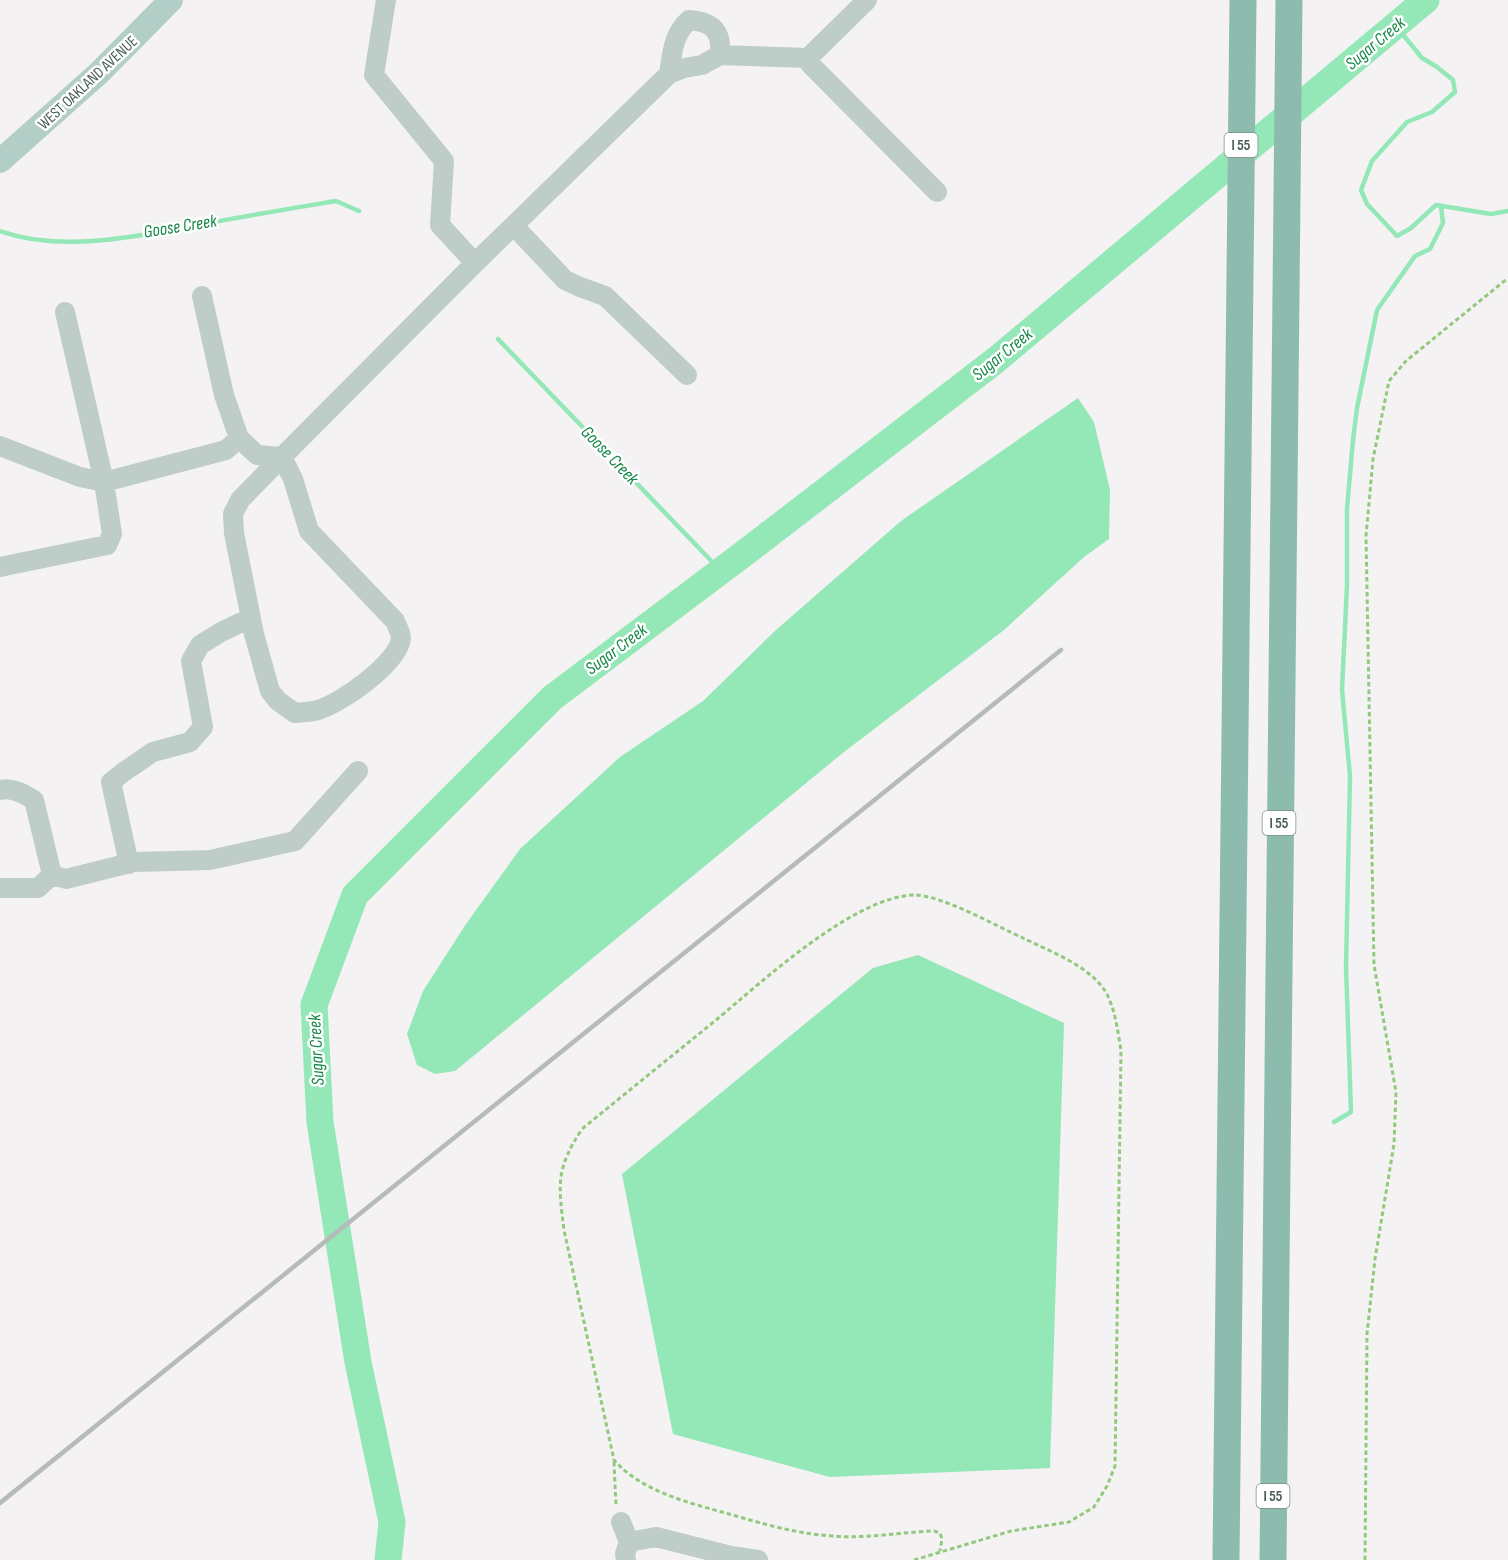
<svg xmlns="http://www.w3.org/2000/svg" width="1508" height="1560" viewBox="0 0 1508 1560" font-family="'Sofia Sans Condensed',sans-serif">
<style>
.water{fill:#94e7b7}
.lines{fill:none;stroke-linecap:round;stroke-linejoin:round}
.stream{stroke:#94e7b7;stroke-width:4.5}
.river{stroke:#94e7b7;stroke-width:27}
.path{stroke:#93c97e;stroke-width:3;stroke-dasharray:4.5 3;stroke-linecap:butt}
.minor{stroke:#becdc8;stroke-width:20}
.major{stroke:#b3cec6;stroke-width:24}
.highway{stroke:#8dbcaf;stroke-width:27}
.rail{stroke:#b4bbba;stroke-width:4.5}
.labels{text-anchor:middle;stroke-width:5;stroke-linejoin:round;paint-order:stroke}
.shield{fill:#fff;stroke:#808e8a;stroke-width:1.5}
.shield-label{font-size:15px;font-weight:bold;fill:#4a5e58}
.street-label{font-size:16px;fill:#4a5e58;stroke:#fff}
.water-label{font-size:18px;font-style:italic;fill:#158746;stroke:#fff}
</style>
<rect width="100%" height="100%" fill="#f4f2f3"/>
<path class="water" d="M1078 398 1094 422 1110 490 1109 539 1084 557 1004 630 844 752 455 1071 435 1074 417 1065 407 1034 423 991 466 924 520 849 620 757 703 701 776 630 901 521Z
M918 955 1064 1023 1050 1468 830 1477 673 1434 622 1174 873 968Z"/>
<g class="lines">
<path class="stream" d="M1396 26 1422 58 1437 67 1453 80 1455 92 1432 112 1407 122 1372 161 1361 190 1367 204 1397 236 1411 228 1436 205 1491 214 1508 211
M0 231C65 254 143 235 209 223 251 215 294 208 336 201L359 211
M498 339 721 571
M1334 1122 1351 1112 1346 967 1350 776 1342 690 1347 585V509L1353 440 1357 408 1377 310 1415 256 1430 249 1443 223 1441 206"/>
<path class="river" d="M388 1560 392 1522 358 1362 320 1122 314 1005 355 895 552 698 742 555 996 360 1426 0"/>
<path class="path" d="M614 1462 616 1506
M914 1560 1011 1531 1069 1522 1094 1507 1107 1486 1115 1466 1121 1050C1118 1033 1116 1016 1110 1001 1099 969 1051 952 1023 938 996 926 942 895 914 895 853 897 763 981 716 1020 672 1056 627 1092 582 1129 556 1169 558 1183 564 1230L614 1460C642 1492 690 1503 729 1514 764 1524 797 1534 833 1536 867 1539 901 1532 934 1531L940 1533 942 1539 940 1551
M1365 1560 1367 1334 1375 1259 1394 1144 1396 1092 1374 965 1366 536 1373 459 1389 381 1406 361 1508 278"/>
<path class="minor" d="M808 58 811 65 937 192
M669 74C672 54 673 34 689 20 713 22 722 31 720 55
M514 226 565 280 580 287 605 296 687 375
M475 263 669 74 684 68 702 65 720 55 808 58 867 0
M202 296 224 395 239 438 257 455 282 457
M0 446 80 477 104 482 65 312
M282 457 293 479 309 531 395 621C397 626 401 633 401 638 399 663 340 704 318 710 311 712 302 712 295 713L278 701 270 691 254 634 234 533 233 514 240 500 282 457 475 263 440 225 444 161 374 75 386 0
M0 567 107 545 112 534 104 482 226 450 239 438
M0 790C12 787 24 794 34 800L52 875 66 879 134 862 210 860 295 841 358 771
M129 864 111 782 125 771 153 752 190 742 203 727 191 661 200 645 221 632 250 618
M0 888H38L52 875
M621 1522 629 1542
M626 1560 625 1554 629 1542 656 1537 731 1556 758 1560"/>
<path class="major" d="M0 161 100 72 171 0"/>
<path class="highway" d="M1226 1560 1243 0
M1273 1560 1289 0"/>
<path class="rail" d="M0 1503 1061 650"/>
</g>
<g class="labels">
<g class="shield">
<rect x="1224.5" y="133" width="33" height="24" rx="4.5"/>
<rect x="1262.5" y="811" width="33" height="24" rx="4.5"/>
<rect x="1256.5" y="1484" width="33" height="24" rx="4.5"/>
</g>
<g class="shield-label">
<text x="1241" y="150">I 55</text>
<text x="1279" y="828">I 55</text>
<text x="1273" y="1501">I 55</text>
</g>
<g class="street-label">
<text transform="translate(87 82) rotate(-43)" y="6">WEST OAKLAND AVENUE</text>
</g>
<g class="water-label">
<text transform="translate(1375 43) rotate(-40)" y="6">Sugar Creek</text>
<text transform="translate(180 226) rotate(-9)" y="6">Goose Creek</text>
<text transform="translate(1002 354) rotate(-39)" y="6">Sugar Creek</text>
<text transform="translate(610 455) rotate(46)" y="6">Goose Creek</text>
<text transform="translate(616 649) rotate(-37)" y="6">Sugar Creek</text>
<text transform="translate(316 1050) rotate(-93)" y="6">Sugar Creek</text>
</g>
</g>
</svg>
